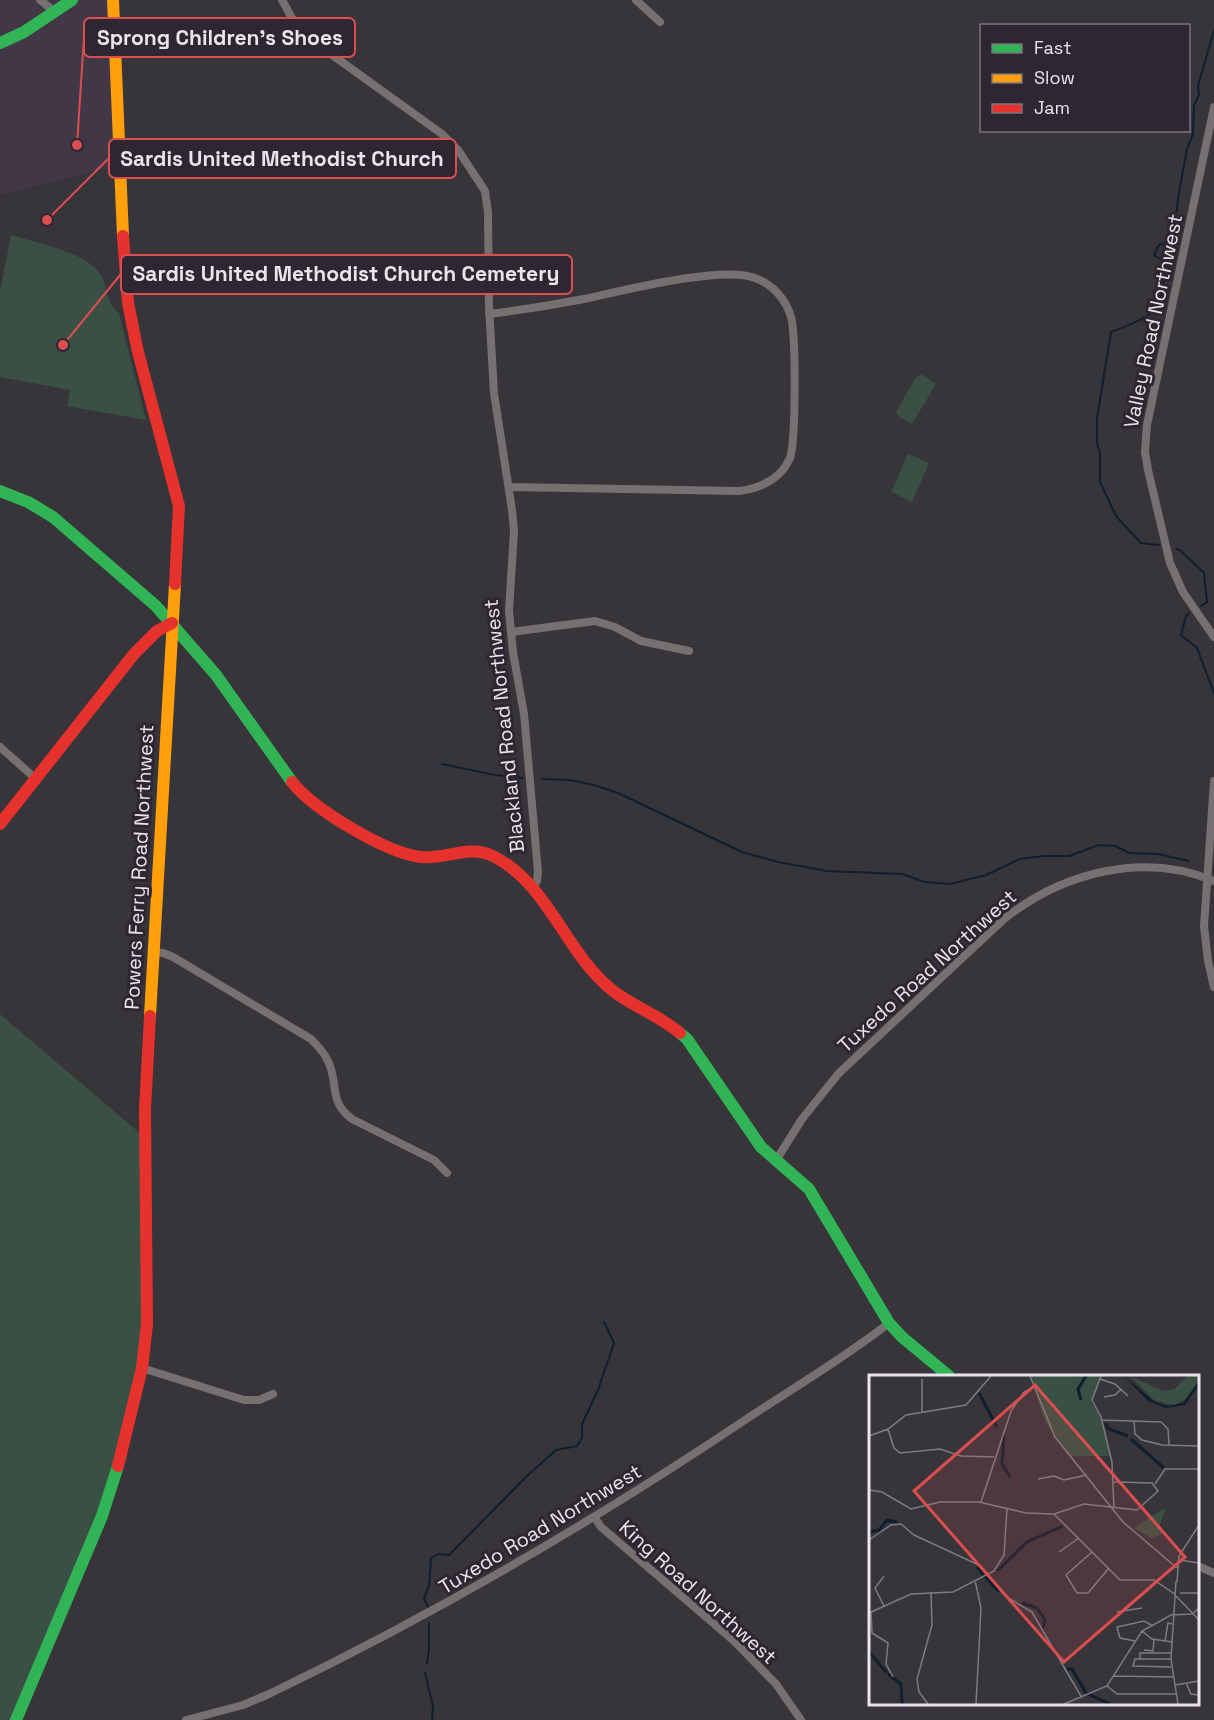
<svg xmlns="http://www.w3.org/2000/svg" width="1214" height="1720" viewBox="0 0 1214 1720" font-family="'Space Grotesk',sans-serif">
<style>
.built{fill:#413746}
.green{fill:#3a5044}
.lines{fill:none;stroke-linecap:round;stroke-linejoin:round}
.stream{stroke:#0e1f2f;stroke-width:2}
.street{stroke:#767170;stroke-width:8}
.fast{stroke:#30b455;stroke-width:12}
.slow{stroke:#ff9f0a;stroke-width:12}
.jam{stroke:#e5322d;stroke-width:12}
.labels{text-anchor:middle;stroke-width:6;stroke-linejoin:round;paint-order:stroke}
.street-label{font-size:20px;fill:#eae5ed;stroke:#2e2732}
.inset-river{fill:none;stroke:#0e1f2f;stroke-width:3}
.inset-road{fill:none;stroke:#7f7b82;stroke-width:1.5}
.view{fill:#da4e4f;fill-opacity:0.15;stroke:#da4e4f;stroke-width:3}
.inset-edge{fill:none;stroke:#eae5ed;stroke-width:3}
.leader{fill:none;stroke:#da4e4f;stroke-width:2}
.callout-dot{fill:#da4e4f;stroke:#2e2732;stroke-width:2}
.callout{fill:#2e2732;stroke:#da4e4f;stroke-width:2}
.callout-label{font-size:21px;text-anchor:middle;font-weight:bold;fill:#eae5ed}
</style>
<rect width="100%" height="100%" fill="#37343a"/>
<path class="built" d="M0 0H114L113 167 0 195Z"/>
<path class="green" d="M11 235C36 243 87 252 101 275 108 288 106 304 119 313L146 420 67 406 70 390 0 377V292Z
M921 374 936 384 912 424 898 416 896 412 916 377Z
M908 454 929 463 912 502 891 492Z
M0 1014 149 1141 146 1359 126 1460 29 1679 15 1720H0Z"/>
<g class="lines">
<path class="stream" d="M1159 545 1141 543 1116 516 1100 482V453L1097 443V418L1111 332C1122 328 1147 319 1154 310 1162 300 1165 275 1167 263L1154 255 1159 245 1169 242 1177 209 1178 198 1187 149 1193 134 1194 105 1199 95 1198 86 1214 30
M1176 549 1180 550 1204 573 1207 602 1201 606
M1189 613 1186 616 1181 635 1197 648 1214 693
M442 764 495 775 523 778
M542 779 570 780 594 785 618 793 742 852 778 862 827 871 902 874 925 882 950 884 986 875 1020 859 1044 856H1069L1099 845 1115 846 1130 853 1158 854 1189 861
M428 1607 424 1598 429 1586 431 1558 438 1554 449 1555 528 1475 556 1450 577 1446 582 1438V1424L598 1390 614 1343 604 1322
M427 1663 429 1650V1623
M425 1673 433 1706 432 1720"/>
<path class="street" d="M40 0 55 12
M282 0 292 18 317 44 442 134 458 150 485 191 488 213 489 307 494 393 512 510 514 531 509 611 513 652 524 714 538 872 537 881 533 889
M636 0 660 22
M1214 107 1147 425 1145 452 1148 470 1170 563 1183 592 1214 637
M489 314C521 310 553 305 584 299 622 291 722 265 755 278 772 284 786 299 791 317 796 334 796 441 790 458 781 479 761 488 739 491L509 487
M511 632 595 621 615 627 641 641 689 651
M0 747 36 779
M1214 781 1204 926 1208 961 1214 987
M152 952 163 953 173 957 311 1039C317 1045 324 1052 328 1061 339 1084 328 1101 352 1119L434 1160 447 1173
M775 1162 802 1119 839 1073 1004 919C1062 873 1143 851 1214 881
M142 1368 244 1400H259L273 1394
M595 1518 601 1527 734 1641 776 1684 801 1720
M1198 1566 1214 1573
M186 1720 243 1705 269 1694C435 1614 593 1522 745 1420 793 1388 843 1359 889 1323"/>
<path class="fast" d="M0 43 24 32 72 0
M0 491 28 502 53 517 156 606 216 675 292 782
M680 1033 687 1039 761 1147 809 1189 889 1323 902 1337 949 1376
M16 1720 102 1516 118 1466"/>
<path class="slow" d="M113 0 123 236
M150 1016 175 584"/>
<path class="jam" d="M123 236 128 303 138 352 179 506 175 584
M292 782C313 809 386 853 421 857 445 860 469 844 493 856 545 882 563 944 603 982 625 1004 656 1013 680 1033
M0 824 134 654 157 631 172 623
M118 1466 142 1368 147 1324 145 1109 150 1016"/>
</g>
<g class="labels">
<g class="street-label">
<text transform="translate(1153 321) rotate(-78)" y="7">Valley Road Northwest</text>
<text transform="translate(504 726) rotate(-96)" y="7">Blackland Road Northwest</text>
<text transform="translate(139 867) rotate(-87)" y="7">Powers Ferry Road Northwest</text>
<text transform="translate(927 971) rotate(-42)" y="7">Tuxedo Road Northwest</text>
<text transform="translate(540 1529) rotate(-31)" y="7">Tuxedo Road Northwest</text>
<text transform="translate(698 1592) rotate(42)" y="7">King Road Northwest</text>
</g>
</g>
<g transform="translate(869 1375)">
<rect width="330" height="330" fill="#37343a"/>
<path d="M161 1H232L222 27 232 43 242 81H202L176 47ZM261 1 294 16 306 14 318 1H329L330 5 317 24 305 30 285 25ZM297 132 290 153 294 159 282 163 265 153Z" fill="#3a5044"/>
<path d="M255 1 286 27 300 31 314 28 330 6V10L316 30 297 33 279 26Z" fill="#0e1f2f"/>
<path class="inset-river" d="M110 18 128 52M212 25 209 14 217 1M236 48 240 54 259 61M135 60 133 89 141 102M262 64 295 93M0 157 10 155 18 145 28 147M108 192 130 217M128 196 158 167 194 151M153 228 168 233 176 245 174 253M0 277 18 298M198 294H203L217 318 241 329M19 299 32 309 33 329"/>
<path class="inset-road" d="M161 1 186 62 254 147 308 193M232 1 223 25 232 42 243 87 245 134M231 4 246 9 259 21M235 22 246 20 252 14M53 37V4M232 45 292 47 299 54 300 70M265 46 266 59 273 65 293 70 330 71M19 54 25 73 31 78 71 74 92 81 125 82M0 61 19 54 37 40 97 30 122 1M169 104 185 101 195 105 218 100M286 109 296 94H330M0 115 13 117 42 134 71 127H110L157 138 185 139 251 205H285L307 220M112 127 142 36 155 17 165 12M185 139 215 129 268 135 289 116 283 108 245 107M0 165 22 150 32 149 45 160 112 191 136 221 163 237 213 323M190 177 210 163M223 177 197 200 208 218H219L240 193M310 185 330 188M15 201 6 213 15 231M106 205 112 233 107 329M307 206 302 284 309 329M308 207 310 181 330 150M311 218H330M307 221 330 245M2 237 3 258 19 268 17 289 24 302M248 237 273 233M0 238 42 219 84 217 125 196 135 180 138 133M273 256 283 264 303 267M266 266 251 263 248 252 275 246 284 251M296 266 299 248 303 249M275 275 284 276 285 265M271 284V278H302M302 284H266L264 291 302 292M244 301 304 302M317 308 322 319 330 320M306 310 330 306M238 311 248 319H307M59 329 50 317 48 304 63 250 62 217M195 329 238 311 273 256 302 240 323 239 330 233"/>
<path class="view" d="M166 10 316 182 195 287 45 116Z"/>
<rect width="330" height="330" class="inset-edge"/>
</g>
<path class="leader" d="M77 145L84 37M47 220L109 158M63 345L121 274"/>
<g class="callout-dot">
<circle cx="77" cy="145" r="6"/>
<circle cx="47" cy="220" r="6"/>
<circle cx="63" cy="345" r="6"/>
</g>
<g class="callout">
<rect x="84" y="18" width="271" height="39" rx="6"/>
<rect x="109" y="139" width="347" height="39" rx="6"/>
<rect x="121" y="255" width="451" height="39" rx="6"/>
</g>
<g class="callout-label">
<text x="220" y="45">Sprong Children's Shoes</text>
<text x="282" y="166">Sardis United Methodist Church</text>
<text x="346" y="281">Sardis United Methodist Church Cemetery</text>
</g>
<rect x="980" y="24" width="210" height="108" fill="#2e2732" stroke="#79737d" stroke-width="1.5"/>
<rect x="992" y="44" width="30" height="9" fill="#30b455" stroke="#79737d" stroke-width="1.5"/>
<text x="1034" y="54" font-size="18" fill="#eae5ed">Fast</text>
<rect x="992" y="74" width="30" height="9" fill="#ff9f0a" stroke="#79737d" stroke-width="1.5"/>
<text x="1034" y="84" font-size="18" fill="#eae5ed">Slow</text>
<rect x="992" y="104" width="30" height="9" fill="#e5322d" stroke="#79737d" stroke-width="1.5"/>
<text x="1034" y="114" font-size="18" fill="#eae5ed">Jam</text>
</svg>
